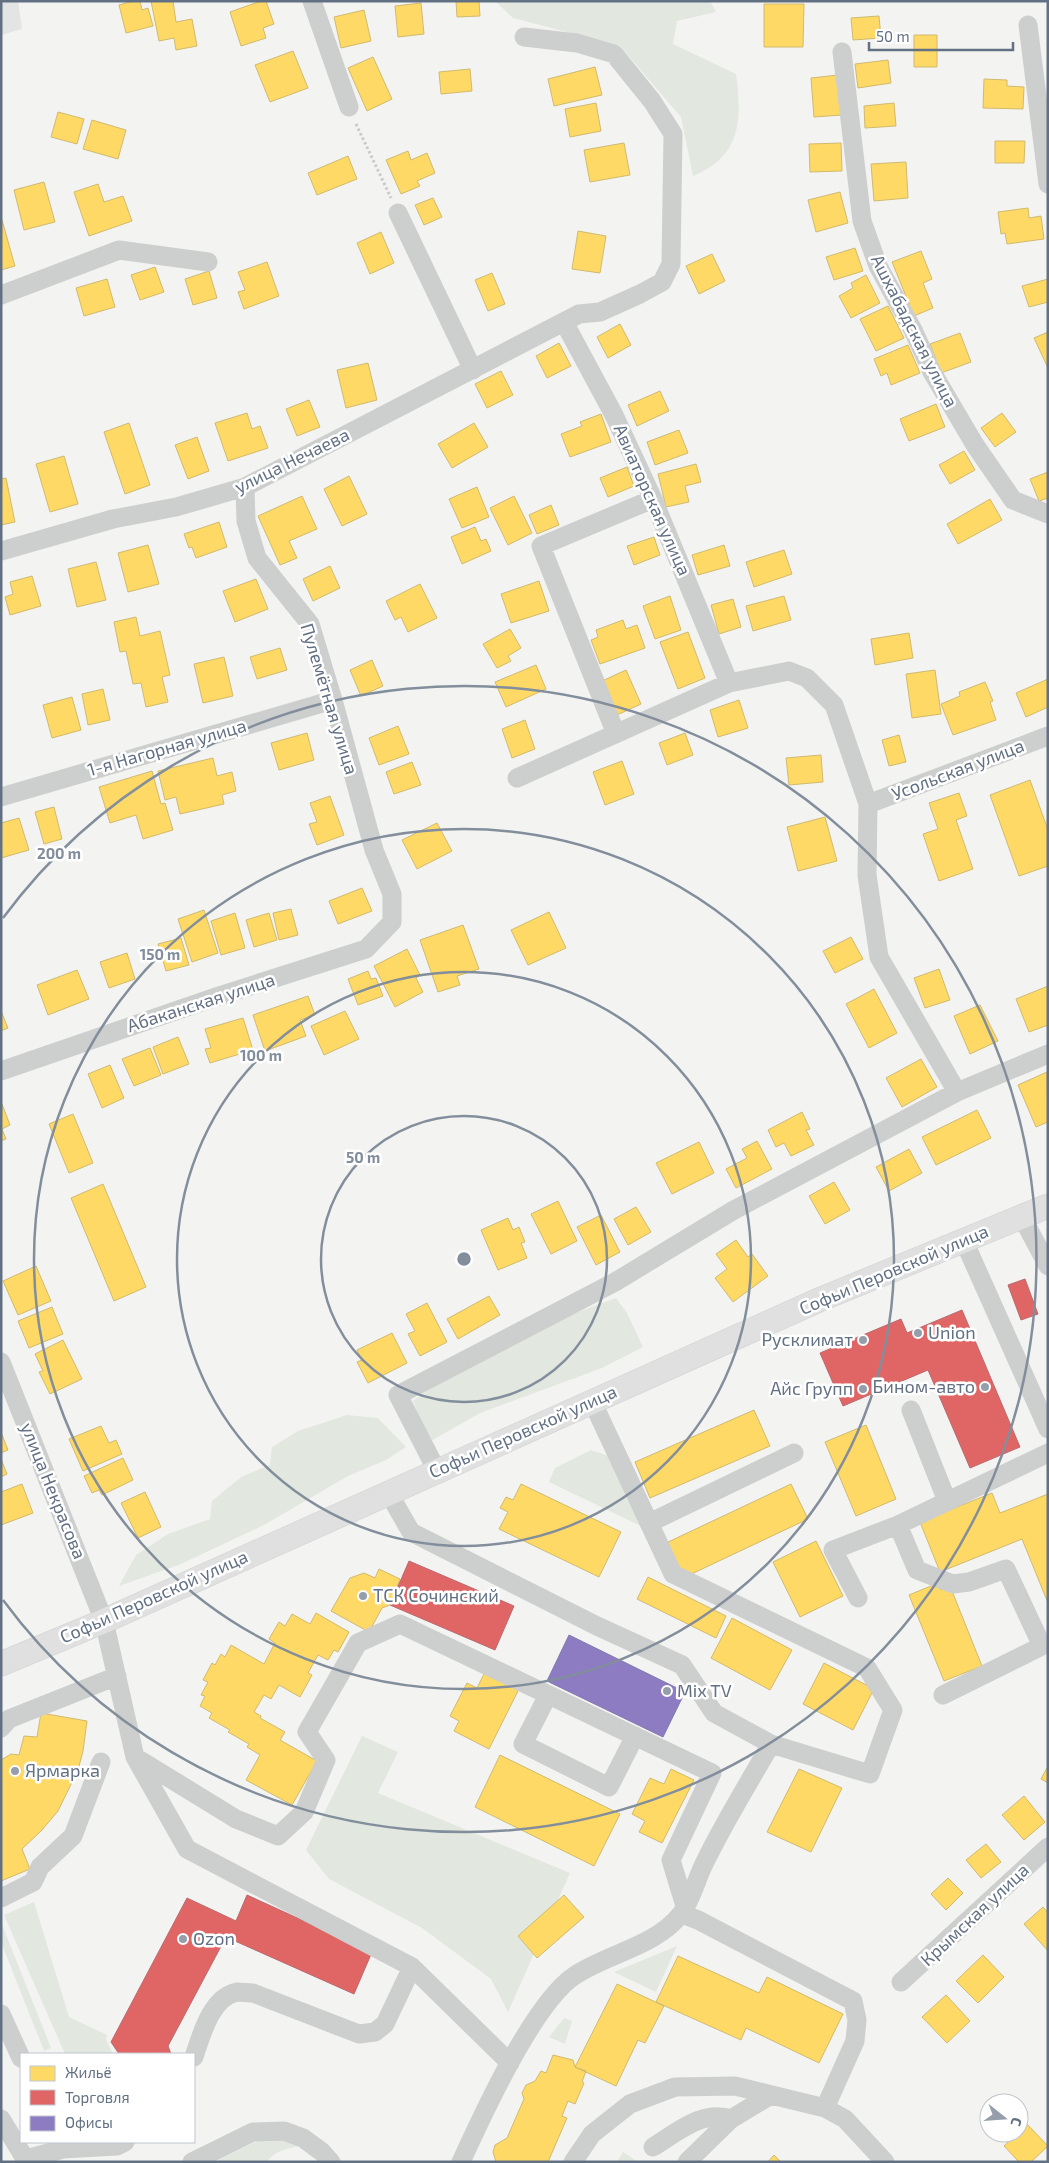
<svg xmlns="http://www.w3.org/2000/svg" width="1049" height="2163" viewBox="0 0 1049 2163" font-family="'Exo 2',sans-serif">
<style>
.built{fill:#e3e5e4}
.green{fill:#e2e7df}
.homes{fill:#ffd966;stroke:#d0ba6f}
.shops{fill:#e06666;stroke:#ba696f}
.offices{fill:#8e7cc3;stroke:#8178b0}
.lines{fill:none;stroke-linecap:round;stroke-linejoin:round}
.major-casing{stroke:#ced0d0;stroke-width:25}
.path{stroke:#cacacb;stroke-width:3;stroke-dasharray:2.5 2.5;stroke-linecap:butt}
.minor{stroke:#cdcece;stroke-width:19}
.major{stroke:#e0e0e1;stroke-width:24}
.ring{fill:none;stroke:#838e9c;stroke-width:2.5}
.poi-dot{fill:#959eaa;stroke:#fff;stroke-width:2}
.labels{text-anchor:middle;stroke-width:5;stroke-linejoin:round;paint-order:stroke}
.street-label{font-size:18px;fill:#627083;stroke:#fff}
.poi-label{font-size:18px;fill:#627083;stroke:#fff;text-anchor:start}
.centre{fill:#838e9c;stroke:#fff;stroke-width:2.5}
.ring-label{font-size:15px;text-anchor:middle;font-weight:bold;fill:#838e9c;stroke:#fff;stroke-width:5;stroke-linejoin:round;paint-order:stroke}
</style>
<rect width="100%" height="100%" fill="#f3f4f1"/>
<path class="built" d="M1 1H18L22 29 1 35Z"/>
<path class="green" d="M495 1H710L716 12 677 21 673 44 736 74C742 119 742 156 693 176L681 117 620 46 513 18Z
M616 1298 627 1313 643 1347 602 1368 480 1413 429 1442 413 1401 434 1385 559 1319Z
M347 1415 378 1418 406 1447 386 1460 348 1476 264 1525 181 1564 119 1586 136 1555 168 1534 210 1519 212 1501 241 1477 270 1465 272 1447 298 1431Z
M591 1450 612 1457 647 1529 549 1482 555 1468Z
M362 1736 398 1752 378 1793 570 1873 508 2012 491 1979 422 1928 329 1879 306 1850Z
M34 1902 69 2017 107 2035 106 2040 113 2054H65L4 1915Z
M1 1922 51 2048 44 2051 1 1942Z
M677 1946 656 1992 614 1972Z
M564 2018 572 2021 565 2044 549 2037Z
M270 2135 300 2142 299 2146C286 2149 274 2151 267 2162H219L220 2159Z
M623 2152 638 2162H617Z"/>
<path class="homes" d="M133 1H140L142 10 148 8 153 26 126 33 119 5Z
M151 1H173L176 22 192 19 197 46 176 50 174 38 159 41Z
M261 1H266L274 24 263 28 266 38 241 46 230 12Z
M456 1H479L480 16 457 17Z
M421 3 424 34 398 37 395 6Z
M764 4H804L803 47H764Z
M364 10 371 41 341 48 334 17Z
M879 16 881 38 853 40 851 18Z
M914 35H937V67H914Z
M293 51 308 88 270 102 255 65Z
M373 57 392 99 367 111 348 68Z
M888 60 891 83 858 88 855 64Z
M595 67 602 95 554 106 548 79Z
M470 69 472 91 441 94 439 72Z
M838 75 842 115 814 117 811 78Z
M984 79 1007 80V86L1024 87 1023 109 983 108Z
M596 103 601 131 570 137 565 109Z
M894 103 896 126 865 128 864 106Z
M58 112 84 119 77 144 51 137Z
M92 120 126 130 118 159 83 149Z
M995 141H1025L1024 163H995Z
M624 143 630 175 590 182 584 150Z
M841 143 842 171 810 172 809 144Z
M408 151 411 160 427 153 435 173 417 181 420 186 401 194 386 160Z
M348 156 357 179 317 195 308 173Z
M906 162 908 198 874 201 871 164Z
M44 182 55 222 24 230 14 190Z
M98 184 104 202 123 196 132 221 89 236 74 192Z
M840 192 848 223 816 232 808 200Z
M433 198 442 217 424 225 415 205Z
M1028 208 1029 218 1041 216 1044 239 1007 244 1005 233 1001 234 998 212Z
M2 220 15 266 1 270V220Z
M578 231 606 236 600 273 572 269Z
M381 232 394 263 370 274 357 243Z
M855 248 863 271 834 280 826 257Z
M921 251 932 279 923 283 933 308 914 316 892 262Z
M712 254 725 281 699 294 686 266Z
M267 262 279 296 244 309 238 292 245 290 238 272Z
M155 267 164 292 140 300 131 275Z
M209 271 217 298 193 305 185 279Z
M492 273 505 304 488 311 475 280Z
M866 275 880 303 851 318 839 296 853 288 851 283Z
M107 279 115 307 84 316 76 288Z
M1048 279V302L1029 307 1022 286Z
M888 306 904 338 876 351 860 319Z
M620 324 631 345 608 358 597 337Z
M1048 332V368L1034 338Z
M960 333 971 362 941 373 930 344Z
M559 343 571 366 547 378 536 356Z
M908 345 920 373 891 385 887 373 881 376 874 359Z
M368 363 377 400 346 408 337 370Z
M501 371 513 395 487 408 475 384Z
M660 391 669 411 637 426 628 405Z
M309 400 320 427 297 436 286 409Z
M936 404 945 427 909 441 900 419Z
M247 413 252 429 260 426 268 448 228 461 215 423Z
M1002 413 1016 432 995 447 981 428Z
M601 414 611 442 570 457 561 434 582 426 580 422Z
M129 423 150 485 125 494 104 432Z
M474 423 488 447 452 468 438 444Z
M679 430 688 453 655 465 647 442Z
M197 437 209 471 188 479 175 445Z
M964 451 975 470 950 484 939 465Z
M64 456 78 504 50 512 36 464Z
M696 464 701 482 685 486 689 502 666 507 658 474Z
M627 467 634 486 608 497 600 478Z
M1048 472V498L1039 501 1030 479Z
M349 476 367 514 342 526 324 489Z
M6 478 15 522 1 525V479Z
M477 487 489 517 462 528 449 499Z
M302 496 317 529 289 541 297 558 280 565 258 516Z
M514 496 532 533 508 545 490 508Z
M990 499 1002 520 958 544 947 524Z
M551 505 559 525 537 534 529 515Z
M219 522 227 547 196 558 192 547 189 548 184 534Z
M475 527 481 541 486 539 491 551 462 564 451 537Z
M654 537 660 555 634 565 627 546Z
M148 545 159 584 128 592 118 553Z
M724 545 730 566 698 575 692 555Z
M784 550 792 574 754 587 746 562Z
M96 562 106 600 77 607 68 569Z
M330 566 340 588 313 601 303 579Z
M32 576 41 606 10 615 5 597 13 594 10 582Z
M256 579 268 609 235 622 223 591Z
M539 581 549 611 511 623 501 594Z
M420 584 437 618 408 632 401 617 395 620 386 601Z
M670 596 681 630 655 639 643 606Z
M784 596 791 620 753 631 746 606Z
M733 599 741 627 719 634 711 605Z
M136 617 140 636 160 631 170 675 162 677 168 702 146 707 141 683 133 684 126 651 120 652 114 622Z
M623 620 626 629 637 625 645 648 600 664 591 640 598 637 596 630Z
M510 629 521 648 508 656 511 661 497 668 483 644Z
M688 632 705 678 678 689 660 642Z
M909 633 913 658 875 665 871 639Z
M280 648 287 670 257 679 250 657Z
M224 657 233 696 203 703 194 664Z
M372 660 383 686 361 696 350 670Z
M536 665 546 689 506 707 495 682Z
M626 670 641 704 617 715 602 681Z
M935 670 941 714 912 718 906 674Z
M1048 679V707L1026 717 1016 693Z
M985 682 993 701 990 702 996 720 953 735 941 704 960 696 959 692Z
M103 689 110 720 88 725 82 694Z
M72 697 81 730 52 738 43 705Z
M739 700 748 728 718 737 710 710Z
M525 720 535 749 512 758 502 729Z
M398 726 409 754 379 765 369 738Z
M307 733 314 760 279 770 271 743Z
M685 733 693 755 667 765 659 743Z
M899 735 906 762 889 766 882 740Z
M821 755 823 782 789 785 786 758Z
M213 758 217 776 232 772 236 791 222 795 224 804 180 814 176 797 165 800 158 771Z
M622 761 634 794 605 805 593 772Z
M412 762 421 785 394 794 386 772Z
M152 771 161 804 165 803 173 830 143 839 136 815 110 823 99 787Z
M1030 780 1048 830V866L1019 876 990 795Z
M959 793 967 816 956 820 973 869 939 881 923 834 938 829 929 803Z
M330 796 344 835 317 845 309 824 317 822 310 803Z
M54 807 62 839 44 844 35 812Z
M825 817 837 861 798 871 787 827Z
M19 818 29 850 1 858V823Z
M437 823 452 851 417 869 402 840Z
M362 888 372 911 338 924 329 901Z
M291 909 298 935 279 940 273 913Z
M204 910 218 953 192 962 178 919Z
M549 912 566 948 528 965 511 930Z
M235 913 245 948 221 955 211 921Z
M269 913 277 940 254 947 246 920Z
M463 925 479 969 457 976 460 985 438 992 420 940Z
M851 937 863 959 835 973 823 951Z
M181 938 189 965 166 971 158 944Z
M407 949 420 975 416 978 423 992 395 1007 374 966Z
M127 953 135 979 109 988 100 962Z
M939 969 950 1000 925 1008 914 978Z
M77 970 89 999 48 1015 37 985Z
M368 971 371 979 376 978 383 996 358 1005 348 979Z
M1048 986V1025L1029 1032 1016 999Z
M874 989 897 1033 869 1048 846 1004Z
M308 996 315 1015 300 1020 306 1036 265 1051 253 1015Z
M980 1005 998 1041 970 1054 954 1016Z
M1 1011 8 1028 1 1031Z
M345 1011 359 1039 324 1055 311 1026Z
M243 1018 253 1050 210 1063 205 1049 211 1048 205 1029Z
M178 1037 189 1064 163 1074 153 1047Z
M150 1048 161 1075 134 1086 122 1059Z
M921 1059 937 1087 902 1107 886 1078Z
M110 1065 124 1098 102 1108 88 1074Z
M1047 1072 1048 1122 1036 1127 1018 1085Z
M2 1104 10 1125 2 1129 6 1139 1 1141Z
M977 1110 991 1138 936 1165 922 1137Z
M802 1112 810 1129 806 1130 814 1145 791 1156 784 1143 776 1147 768 1130Z
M73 1114 93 1163 69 1173 49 1124Z
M757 1141 772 1169 736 1188 726 1169 747 1158 742 1149Z
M699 1142 714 1173 672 1194 656 1163Z
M909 1149 922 1173 889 1191 876 1167Z
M834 1182 850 1210 825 1224 809 1196Z
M103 1184 146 1287 114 1301 71 1198Z
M558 1201 577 1241 551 1254 531 1214Z
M636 1207 651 1232 628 1245 614 1219Z
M601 1215 620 1252 596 1265 577 1227Z
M508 1218 513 1230 519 1227 525 1242 521 1243 527 1258 498 1270 481 1230Z
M736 1240 748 1257 752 1254 768 1276 733 1302 715 1278 727 1269 716 1254Z
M36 1266 51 1301 18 1315 3 1281Z
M489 1296 500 1315 458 1339 447 1319Z
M427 1303 447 1342 420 1356 408 1334 415 1331 406 1314Z
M52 1307 63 1334 29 1348 18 1321Z
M392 1333 407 1363 368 1383 357 1362 362 1360 357 1350Z
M63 1340 82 1379 50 1394 39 1372 43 1371 35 1354Z
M754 1410 770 1446 650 1498 635 1462Z
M866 1425 896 1499 856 1516 825 1442Z
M101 1426 109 1443 116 1440 122 1454 83 1471 69 1439Z
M1 1432 8 1450 1 1453Z
M123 1458 133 1480 102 1495 99 1490 92 1493 84 1476Z
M1 1459 7 1474 1 1477Z
M22 1484 33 1513 1 1525V1492Z
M521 1484 621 1532 599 1577 499 1529 508 1512 500 1508 506 1497 513 1500Z
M791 1484 808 1519 683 1578 666 1543Z
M145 1492 161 1527 138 1538 121 1503Z
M992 1493 1000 1513 1048 1494V1603L1022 1539 940 1572 920 1522Z
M816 1541 843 1596 800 1617 773 1562Z
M379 1569 400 1579 390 1605 382 1608 369 1632 331 1611 350 1578 364 1573 375 1578Z
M648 1577 726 1616 716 1638 637 1599Z
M938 1583 941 1590 950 1586 982 1666 944 1681 909 1595Z
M316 1613 349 1632 338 1652 334 1650 328 1660 318 1655 308 1673 312 1675 300 1697 279 1685 271 1699 264 1695 254 1712 261 1716 260 1718 285 1732 280 1740 317 1761 292 1805 246 1780 260 1755 247 1747 249 1744 228 1732 230 1730 209 1718 212 1713 200 1706 205 1696 201 1695 208 1682 203 1680 212 1663 215 1665 221 1654 225 1657 231 1645 264 1664 275 1643 269 1639 279 1622 285 1626 292 1614 310 1624Z
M732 1618 792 1650 770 1690 711 1658Z
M824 1663 874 1689 853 1730 803 1704Z
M485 1672 519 1689 489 1749 454 1731 459 1721 450 1716 467 1683 477 1688Z
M41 1713 87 1721 83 1751 78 1770 58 1811 42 1830 22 1849 30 1869 1 1881V1760L11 1754 19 1755 24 1736 37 1737Z
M500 1755 620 1814 594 1866 475 1807Z
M1048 1766V1783L1041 1779Z
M671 1769 694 1780 662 1843 639 1832 645 1821 632 1814 650 1778 664 1784Z
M799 1769 842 1788 811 1852 767 1832Z
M1024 1796 1045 1822 1024 1840 1002 1815Z
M986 1844 1001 1862 981 1878 966 1860Z
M948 1878 963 1893 946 1910 931 1894Z
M564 1895 584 1917 537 1958 518 1936Z
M1043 1907 1048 1913V1951L1024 1924Z
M983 1955 1004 1977 978 2003 956 1981Z
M678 1956 759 1993 767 1977 843 2014 819 2063 746 2028 741 2040 656 2002Z
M617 1984 664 2006 645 2043 638 2040 616 2086 575 2067Z
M946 1995 970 2021 947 2043 922 2017Z
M553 2055 573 2060 575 2067 586 2071 582 2082 584 2083 575 2104 568 2101 562 2116 567 2118 548 2162H496L493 2152 495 2145 507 2138 524 2099 522 2093 526 2085 535 2081 541 2071 546 2073Z
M1027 2124 1048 2146 1031 2162H1019L1004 2146Z
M774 2155 781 2162H768Z"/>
<path class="shops" d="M1025 1279 1038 1314 1021 1320 1008 1285Z
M962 1310 1020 1447 970 1468 928 1370 843 1406 820 1353 901 1319 907 1333Z
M409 1561 514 1606 495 1650 390 1605Z
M247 1895 372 1952 354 1994 226 1937 168 2046 171 2054H119L111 2042 187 1898 236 1921Z"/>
<path class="offices" d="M569 1635 685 1692 663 1737 547 1681Z"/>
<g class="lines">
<g class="major-casing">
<path id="major" d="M1 1664 104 1621 819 1300 1048 1206"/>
</g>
<path class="path" d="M356 124 391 198"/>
<path class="minor" d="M312 1 349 107
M1028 25 1048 184
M842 52 862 221 878 266 913 330 932 372 975 445 1013 500 1048 514
M398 213 473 370
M1 295 119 250 208 262
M564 322 614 415 653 499 729 683
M1 551 113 519 176 507 245 487 579 314 600 312 640 294 662 282 671 264 673 134 652 101 614 54 577 43 524 37
M616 734 541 546 653 499
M517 778 729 683 789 671 807 678 834 705 868 804 867 875 879 957 957 1092
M1 797 333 700
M868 804 1048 736
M1 1071 216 997 366 949 392 922V894L374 850 333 700 310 624 257 558 246 521 245 487
M1022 1217 1048 1266
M964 1241 1048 1429
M1 1362 104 1621 135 1757 187 1849 412 1967 510 2063
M592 1401 673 1574 867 1668 893 1710 870 1774 771 1744
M911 1410 947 1501
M437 1471 398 1395 615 1282 734 1210 957 1092 1048 1054
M388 1492 411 1532 597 1626 682 1665 714 1713 771 1744C748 1784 723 1824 703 1866 696 1881 691 1901 681 1914 655 1947 608 1953 574 1976 533 2004 483 2114 461 2162
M649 1523 794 1453
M898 1525 917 1570 953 1584 969 1582 1006 1569 1042 1646
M858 1598 833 1550 898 1525 1048 1453
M548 1695 523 1744 609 1787 635 1736
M943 1695 1048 1643
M1 1728 9 1719 117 1676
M135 1757 236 1819 278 1836 304 1812 326 1760 307 1732 358 1643 400 1624 712 1773 671 1860 685 1906
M1 1898 33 1882 40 1867 73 1836 101 1762
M901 1982 1048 1847
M1 2014 21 2058
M194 2057C201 2036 211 1997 237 1992 242 1992 248 1993 253 1993L359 2034 375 2032 385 2024 412 1967
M825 2108 845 2119 885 2162
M1 2119 27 2162
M653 2147C676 2133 703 2109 731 2119
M26 2159 63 2149 117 2146 125 2142
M192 2162 253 2132 284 2131 303 2138 322 2152 331 2162
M573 2162 592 2134 630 2104 675 2087 735 2086 825 2108 855 2041 857 2020 853 2001 698 1920 682 1914
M687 2162 731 2119 771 2095"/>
<use href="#major" class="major"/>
</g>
<g class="ring">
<circle cx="464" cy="1259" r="143"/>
<circle cx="464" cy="1259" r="287"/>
<circle cx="464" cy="1259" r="430"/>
<path d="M3 918A573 573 0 1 1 3 1600"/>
</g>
<g class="poi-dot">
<circle cx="918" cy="1333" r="5"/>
<circle cx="863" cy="1340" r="5"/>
<circle cx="985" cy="1387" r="5"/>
<circle cx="863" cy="1389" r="5"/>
<circle cx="363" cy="1596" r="5"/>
<circle cx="667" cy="1691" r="5"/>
<circle cx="15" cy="1771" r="5"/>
<circle cx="183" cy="1939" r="5"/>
</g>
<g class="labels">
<g class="street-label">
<text transform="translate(914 331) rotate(63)" y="6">Ашхабадская улица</text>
<text transform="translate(292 461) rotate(-26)" y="6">улица Нечаева</text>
<text transform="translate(652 500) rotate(66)" y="6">Авиаторская улица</text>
<text transform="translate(329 699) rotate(73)" y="6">Пулемётная улица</text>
<text transform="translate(167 748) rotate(-16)" y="6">1-я Нагорная улица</text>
<text transform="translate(958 770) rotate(-21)" y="6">Усольская улица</text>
<text transform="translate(201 1003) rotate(-18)" y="6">Абаканская улица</text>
<text transform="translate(894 1270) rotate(-23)" y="6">Софьи Перовской улица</text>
<text transform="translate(523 1432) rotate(-24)" y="6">Софьи Перовской улица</text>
<text transform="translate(53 1491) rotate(68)" y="6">улица Некрасова</text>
<text transform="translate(154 1597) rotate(-24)" y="6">Софьи Перовской улица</text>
<text transform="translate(975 1915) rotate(-43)" y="6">Крымская улица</text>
</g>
<g class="poi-label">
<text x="928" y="1339">Union</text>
<text x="853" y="1346" text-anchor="end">Русклимат</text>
<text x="975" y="1393" text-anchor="end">Бином-авто</text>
<text x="853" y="1395" text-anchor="end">Айс Групп</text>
<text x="373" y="1602">ТСК Сочинский</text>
<text x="677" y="1697">Mix TV</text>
<text x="25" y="1777">Ярмарка</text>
<text x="193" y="1945">Ozon</text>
</g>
</g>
<circle cx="464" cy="1259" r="8" class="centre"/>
<g class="ring-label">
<text x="59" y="859">200 m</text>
<text x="160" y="960">150 m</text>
<text x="261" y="1061">100 m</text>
<text x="363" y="1163">50 m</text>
</g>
<rect width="1049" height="2163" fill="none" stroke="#627083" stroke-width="5"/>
<rect x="20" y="2053" width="175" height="90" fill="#ffffff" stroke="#c0c6cd"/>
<rect x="30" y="2066" width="25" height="15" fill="#ffd966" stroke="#c0c6cd"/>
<text x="65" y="2078" font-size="15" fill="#627083">Жильё</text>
<rect x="30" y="2090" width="25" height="15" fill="#e06666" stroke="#c0c6cd"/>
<text x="65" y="2103" font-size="15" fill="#627083">Торговля</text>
<rect x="30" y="2116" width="25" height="15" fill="#8e7cc3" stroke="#c0c6cd"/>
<text x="65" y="2128" font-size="15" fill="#627083">Офисы</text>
<g transform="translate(1004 2118) rotate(107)"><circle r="24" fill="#ffffff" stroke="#c0c6cd"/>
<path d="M0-4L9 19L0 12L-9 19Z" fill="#959eaa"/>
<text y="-8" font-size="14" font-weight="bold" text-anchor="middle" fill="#627083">С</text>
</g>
<path d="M869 42v8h144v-8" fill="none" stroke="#627083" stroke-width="2.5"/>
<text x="876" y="42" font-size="15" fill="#627083" stroke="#ffffff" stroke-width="4" paint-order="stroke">50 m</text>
</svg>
